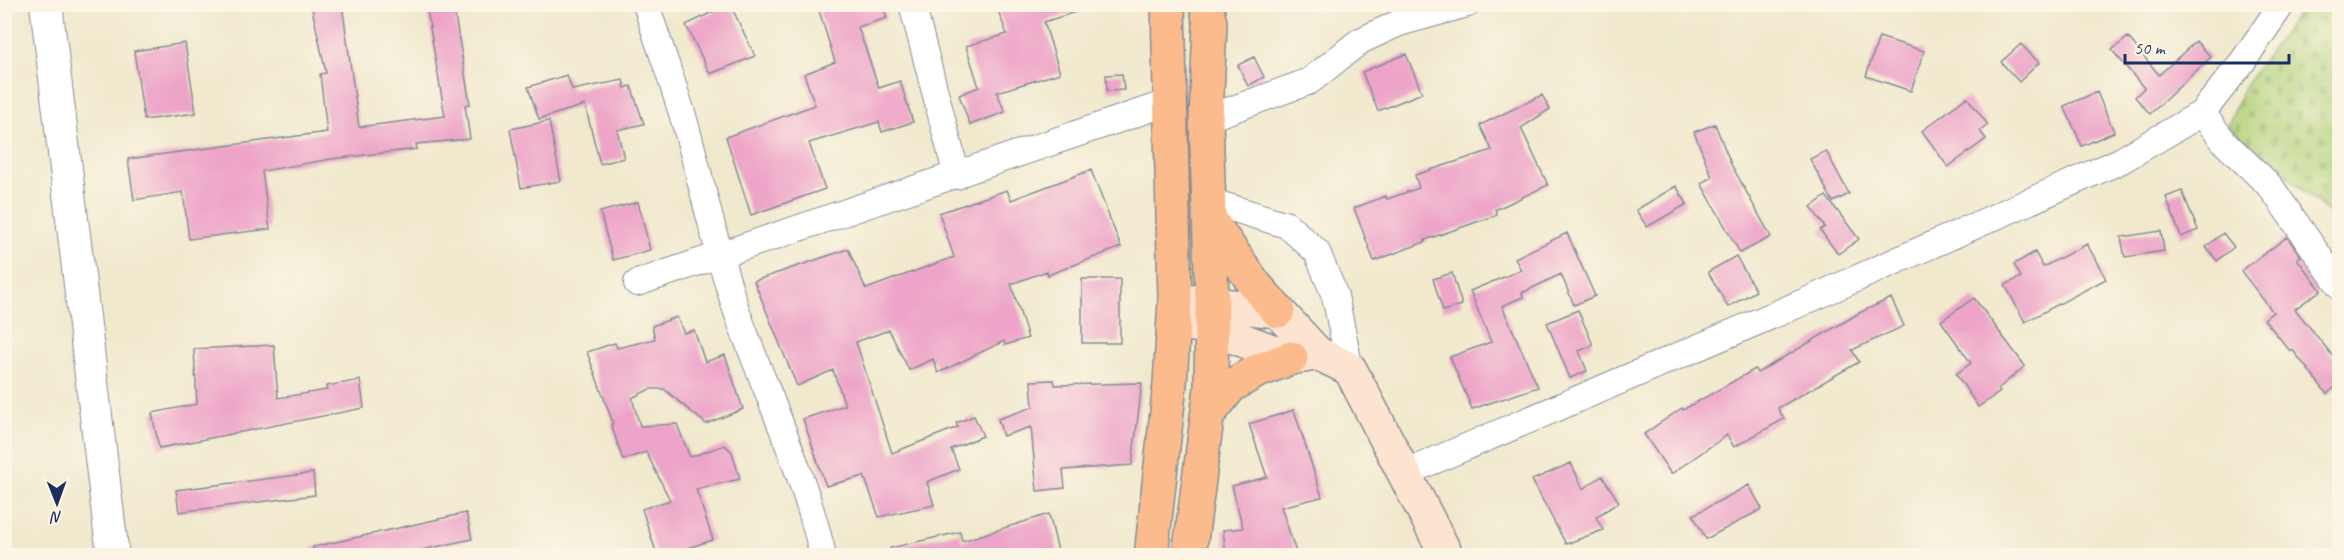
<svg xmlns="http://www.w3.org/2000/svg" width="2344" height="560" viewBox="0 0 2344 560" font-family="Caveat,sans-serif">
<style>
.cemetery{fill:url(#cemetery-stones);stroke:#66806c;stroke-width:1.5}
.building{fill:#eda4c8}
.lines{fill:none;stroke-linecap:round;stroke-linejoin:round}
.minor-casing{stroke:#868c96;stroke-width:28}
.tertiary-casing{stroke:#868c96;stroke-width:34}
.secondary-casing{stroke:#868c96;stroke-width:36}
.primary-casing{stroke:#868c96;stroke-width:36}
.minor{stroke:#fff;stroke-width:26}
.tertiary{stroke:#fff;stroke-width:32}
.secondary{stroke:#fde4d1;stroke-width:33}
.primary{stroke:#fbbb8d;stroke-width:33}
</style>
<defs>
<pattern id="cemetery-stones" width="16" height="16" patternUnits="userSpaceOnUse" patternTransform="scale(1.5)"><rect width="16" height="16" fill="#b2d27a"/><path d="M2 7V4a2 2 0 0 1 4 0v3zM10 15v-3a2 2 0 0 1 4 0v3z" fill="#98b56c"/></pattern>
</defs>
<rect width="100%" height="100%" fill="#fcf5e5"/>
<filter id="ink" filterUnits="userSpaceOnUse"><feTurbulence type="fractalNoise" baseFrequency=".0167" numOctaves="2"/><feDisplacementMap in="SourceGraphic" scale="12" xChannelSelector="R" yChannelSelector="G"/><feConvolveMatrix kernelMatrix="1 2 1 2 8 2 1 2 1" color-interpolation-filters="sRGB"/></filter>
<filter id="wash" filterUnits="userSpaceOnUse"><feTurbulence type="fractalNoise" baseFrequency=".008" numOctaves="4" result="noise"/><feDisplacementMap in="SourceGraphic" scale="24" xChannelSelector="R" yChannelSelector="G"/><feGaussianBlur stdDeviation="1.35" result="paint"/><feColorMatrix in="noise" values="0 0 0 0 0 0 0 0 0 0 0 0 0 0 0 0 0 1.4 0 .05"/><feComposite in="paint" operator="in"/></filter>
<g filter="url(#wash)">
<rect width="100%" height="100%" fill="#f0e9cd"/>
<path class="cemetery" d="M2304 5H2339V221L2228 126 2243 89Z"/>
<g id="blocks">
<path class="building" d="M311 4H342L359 127 445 116 426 4H453L470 104 465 105 470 139 416 144 417 149 331 159 262 171 270 229 189 239 183 192 134 200 128 159 327 132 320 74 326 73Z
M728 4H730L755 56 710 74 686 25Z
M817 4H882L887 18 858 27 879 88 900 81 913 122 882 132 879 122 809 143 825 189 751 215 726 137 815 105 804 74 835 62Z
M1007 4H1088V8L1044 22 1060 73 997 92 1005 112 970 125 959 95 979 87 966 46 1007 34 997 8Z
M1879 37 1924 51 1911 91 1866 76Z
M2128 37 2159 75 2196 41 2211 57 2150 114 2135 97 2144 88 2112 50Z
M185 43 196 113 144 120 134 51Z
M2021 44 2039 63 2019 82 2001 62Z
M1406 54 1422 93 1378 111 1362 72Z
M1254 57 1264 77 1248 86 1238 65Z
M1122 74 1124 90 1107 91 1106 75Z
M567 75 572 90 623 80 625 88 631 86 644 124 617 130 624 158 600 164 585 105 539 119 528 87Z
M2097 92 2114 132 2082 146 2064 106Z
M1542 95 1550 109 1521 128 1548 185 1495 210 1497 215 1425 240V242L1374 261 1354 208 1386 196 1387 199 1419 188 1415 175 1492 150 1480 125Z
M1967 97 1988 125 1980 131 1986 139 1948 167 1922 131Z
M549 121 561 181 521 188 510 129Z
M1715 124 1731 164 1771 237 1740 253 1701 183 1712 177 1694 132Z
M1826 151 1849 194 1833 202 1810 159Z
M1091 170 1121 247 1048 275 1047 271 1011 284 1028 338 1005 345 1004 341 938 373 933 359 909 370 889 330 856 342 892 453 958 427 956 423 974 416 983 436 951 449 959 469 927 482 934 505 879 517 864 476 826 486 803 419 845 405 833 370 797 386 754 281 848 249 866 289 954 257 939 213 1007 190 1011 200Z
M1676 186 1687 204 1647 227 1636 210Z
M2182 191 2198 230 2181 237 2166 197Z
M1826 196 1859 239 1838 254 1820 230 1825 227 1811 207Z
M638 202 650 250 613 260 600 212Z
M2161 231 2164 251 2125 257 2121 237Z
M1567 233 1595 296 1574 305 1561 274 1522 293 1523 297 1502 306 1538 387 1472 409 1450 357 1491 342 1470 291 1521 270 1515 258Z
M2223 233 2234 247 2217 261 2206 247Z
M2287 237 2301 256 2297 259 2321 290 2295 309 2340 365V383L2327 394 2292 349 2290 351 2264 319 2273 312 2241 271Z
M2087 244 2106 279 2025 322 2005 285 2021 277 2014 264 2035 252 2043 267Z
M1736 256 1756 291 1728 307 1708 272Z
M1452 273 1462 305 1443 311 1433 279Z
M1082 279H1120V343H1082Z
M1891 298 1904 326 1852 350 1859 362 1778 408 1784 419 1734 447 1727 435 1671 474 1644 434 1682 408 1683 410 1755 369 1757 373 1861 312Z
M1974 298 2025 366 1998 389 2000 392 1978 407 1956 374 1971 363 1941 321Z
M1578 310 1593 345 1579 351 1587 371 1570 378 1547 323Z
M677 317 684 333 694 330 705 362 725 355 743 409 706 424 664 389H650L632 398 640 426 677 424 690 457 725 445 732 452 740 479 696 489 713 540 665 555H657L642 509 670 500 646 452 623 460 611 424 613 423 587 352 615 343 617 348 655 339 652 326Z
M274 345 278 398 327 390 326 386 360 380 364 408 159 448 152 413 197 404 194 349Z
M1054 380 1055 385 1142 383 1132 465 1063 470 1065 488 1037 491 1031 427 1003 436 998 419 1033 407 1031 381Z
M1294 410 1322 497 1281 507 1297 555H1226L1223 530 1243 528 1232 486 1267 477 1249 424Z
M1571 463 1583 489 1602 476 1619 502 1596 517 1603 530 1566 544 1532 480Z
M313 473 315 495 179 512 176 490Z
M1749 485 1762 509 1706 539 1693 515Z
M466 513 472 539 399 555H313V547Z
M1049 514 1059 555H891L890 548 960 532 962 541Z"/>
</g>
</g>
<g filter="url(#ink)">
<use href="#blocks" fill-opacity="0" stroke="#868c96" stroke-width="1.5"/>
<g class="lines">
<g class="minor-casing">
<path id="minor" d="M646 4C659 46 675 88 687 130 704 192 717 254 738 315 767 395 804 472 823 556
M912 4 957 176
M2202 113 2226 144 2270 186 2340 286
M1206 119 1310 81 1360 41 1399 23 1467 4
M1209 201 1287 225 1317 252 1335 296 1350 369
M637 283 1170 102
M1403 474 1806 301 2120 161 2202 113 2243 61 2282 4"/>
</g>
<g class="tertiary-casing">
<path id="tertiary" d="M46 4 113 556"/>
</g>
<g class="secondary-casing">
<path id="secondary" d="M1175 300 1278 311 1317 353 1350 369 1447 556
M1184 323 1210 328 1291 358 1310 355"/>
</g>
<g class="primary-casing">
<path id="primary" d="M1210 220 1256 286 1278 311
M1207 416 1231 386 1255 372 1291 358
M1151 556 1170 384 1175 300 1168 4
M1189 556 1211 388 1212 303 1206 119 1210 23 1206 4"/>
</g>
<use href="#minor" class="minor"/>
<use href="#tertiary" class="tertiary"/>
<use href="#secondary" class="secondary"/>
<use href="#primary" class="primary"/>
</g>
</g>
<rect width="2344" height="560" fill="none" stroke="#fcf5e5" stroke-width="24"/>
<g transform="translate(57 503) rotate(179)" stroke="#fcf5e5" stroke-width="4.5" paint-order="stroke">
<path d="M0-4.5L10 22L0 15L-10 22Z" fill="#1b2f5e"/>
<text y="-9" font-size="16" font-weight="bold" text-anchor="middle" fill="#1b2f5e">N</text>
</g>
<path d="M2125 54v9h164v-9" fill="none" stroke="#1b2f5e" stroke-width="3"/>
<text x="2134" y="54" font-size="18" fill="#1b2f5e" stroke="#fcf5e5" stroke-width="4.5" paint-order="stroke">50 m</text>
</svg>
